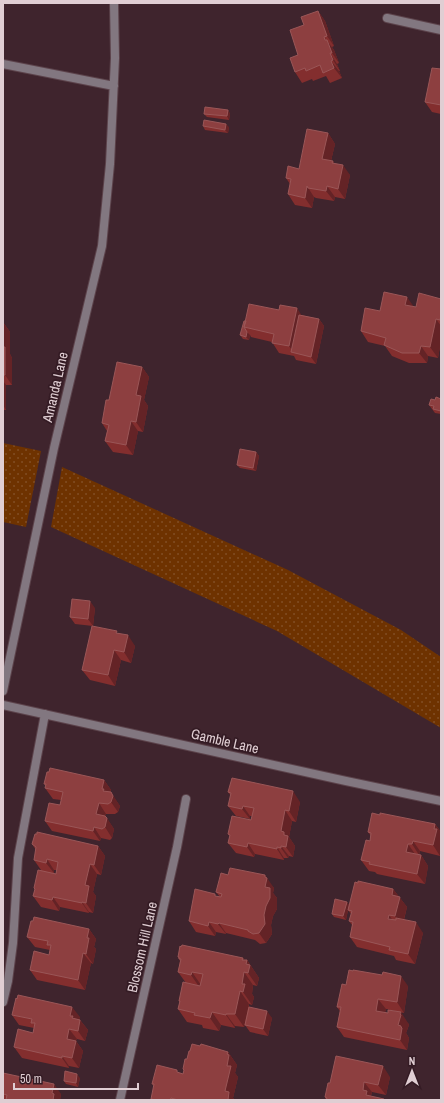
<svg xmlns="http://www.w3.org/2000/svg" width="444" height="1103" viewBox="0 0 444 1103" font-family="'Archivo Narrow',sans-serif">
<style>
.grass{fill:url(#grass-dots)}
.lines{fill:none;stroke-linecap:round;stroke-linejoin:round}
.minor-casing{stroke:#5c434b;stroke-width:10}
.minor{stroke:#827780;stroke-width:8}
.wall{fill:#832e2e;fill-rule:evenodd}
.shaded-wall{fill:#642326}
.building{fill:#8d3f40;stroke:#9a5657}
.labels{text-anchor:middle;stroke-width:3.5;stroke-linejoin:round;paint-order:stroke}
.street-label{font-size:14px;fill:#e0ced3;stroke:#341b24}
</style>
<defs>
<pattern id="grass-dots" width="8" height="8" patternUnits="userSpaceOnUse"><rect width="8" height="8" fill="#6e3200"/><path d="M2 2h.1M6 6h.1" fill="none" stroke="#824e24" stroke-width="1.8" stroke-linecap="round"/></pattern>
</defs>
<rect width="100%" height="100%" fill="#3f242d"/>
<path class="grass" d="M3 443 41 451 26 527 3 522Z
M62 467 288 570 401 630 441 657V728L277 631 51 527Z"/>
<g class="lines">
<g class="minor-casing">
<path id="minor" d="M387 18 441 30
M3 64 114 86
M3 691 54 448 102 246 110 164 115 58 114 3
M3 705 346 781 441 801
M3 1002 8 981 13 943 18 858 45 714
M120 1100 177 847 186 799"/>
</g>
<use href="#minor" class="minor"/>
</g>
<path class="wall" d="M318 11 325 21 334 46 332 47 334 50 339 63 337 64 340 71H339L342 78 330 83 326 76 313 81 312 79 302 83 295 72 304 25Z
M441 69V114L432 112 425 102Z
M228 110 230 114 229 120 207 117 204 114Z
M203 126 229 127 228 133 205 130Z
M328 133 335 144 331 161H333L334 163 350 175 345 199 335 197 334 201 316 198 314 197 312 208 295 205 288 194 290 184 286 178 299 169Z
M441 299V341L438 358 428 356 427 363H409L392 356 385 346 368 342 361 331 380 311 416 307Z
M279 310 319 319 324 326 316 364 296 360 294 356 279 353 272 342 251 337 250 335 249 340 243 339 240 335 246 321Z
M3 322 10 332V354L12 358V385H6V410H3Z
M142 367 149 377 144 400 148 406 143 432 138 431 133 455 113 452 105 441 107 431 102 423 109 400Z
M441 399V414L435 413 429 405 435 400Z
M256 452 259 456 256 471 240 468 237 465Z
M95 608 93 626 75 624 70 617Z
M118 633 135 646 131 663 121 660 115 686 90 680 82 670Z
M104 780 111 790 110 792 120 806 118 812 115 814H106L105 816 114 829 112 838 110 840 101 838 100 841 52 831 45 821 60 805 61 800 53 799 45 788 46 786 44 784Z
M228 792 300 802 296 822 292 821 289 837 295 846 293 857 289 856 288 858H284V860L255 854 254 857 236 853 228 843 230 836 228 834 251 820 252 816H250V819L236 816 228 806 231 796Z
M380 815 435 824 441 832V852L440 856 420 851 419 855H421L428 866 425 884 377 874 375 872 369 871 361 860 370 841 371 836 368 832Z
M32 844 98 846 105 856 101 875 97 874 93 892 96 896 93 913 89 912V913L60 907 59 911 41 907 33 896 35 890 34 888 41 870 34 860 36 850ZM54 870H57L56 874 54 873Z
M272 886 274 888 273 893 277 898V909L273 916 271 925 272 934 266 943 260 944 255 940 226 933V934L216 932 215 936 196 932 189 921 217 897H220L216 892Z
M393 889 407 907 404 920 423 933 415 964 396 960 394 956 357 947 350 937 352 925 349 921 351 914 348 910 346 920 334 917 332 914 347 902 349 905Z
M89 929 96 939 94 947 96 949 93 964 91 963 85 990 37 980 30 970 49 955 50 950 35 947 27 937Z
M178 957 243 958 244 960H247L259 978 257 986 253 985 252 994 254 997 252 1005 249 1004V1007L272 1018 268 1036 250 1032 245 1025 244 1027 235 1026V1028L221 1025 219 1031 203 1028 202 1025 187 1022 178 1009 180 1002 179 1001 186 983 178 972 180 961Z
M346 985 408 986 404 1013 386 1009 385 1012 408 1023 409 1025 406 1033 409 1038 407 1050 344 1037 337 1027 340 1011 337 1007Z
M12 1015 80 1017 79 1019 80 1020 88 1030 85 1041 77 1039 76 1041 83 1051 79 1068 69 1066V1068L22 1058 14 1047 33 1033 34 1028 19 1025Z
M228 1052 237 1065 235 1073 238 1077 233 1098 235 1100H152L151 1099 154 1086 152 1084 179 1073 183 1074 184 1071 183 1069 187 1059Z
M3 1073 61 1094 60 1100H3Z
M390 1077 386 1095 372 1092 371 1096 326 1100 325 1097 330 1083Z
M80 1078 78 1087 66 1084 64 1081Z"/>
<path class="shaded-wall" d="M318 11 325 21 334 46 327 36Z
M324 37 334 50 339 63 332 53Z
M330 53 337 64 340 71 333 60Z
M331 61 339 71 342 78 334 68Z
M228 110 230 114 229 120 227 116Z
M226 124 229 127 228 133 225 130Z
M328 133 335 144 329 169 322 159Z
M343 165 350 175 345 199 338 189Z
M307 186 314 197 312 208 305 198Z
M327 186 335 197 334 201 326 191Z
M407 297 414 307 405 305Z
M297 308 304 319 294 353 289 346Z
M319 319 324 326 316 364 311 357Z
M436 319 441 326V341L438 358 430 347Z
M3 322 10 332V354L12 358V385L5 375 3 348Z
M247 332 250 335 249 340 246 337Z
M421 346 428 356 427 363 419 353Z
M142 367 149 377 144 400 148 406 143 432 136 422V395Z
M3 381 6 385V410L3 405Z
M131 421 138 431 133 455 126 445Z
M256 452 259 456 256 471 253 468Z
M90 601 95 608 93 626 88 619Z
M128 635 135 646 131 663 124 652Z
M114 650 121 660 115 686 108 675Z
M104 780 111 790 109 797 102 789Z
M293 791 300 802 296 822 289 811Z
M111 792 120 806 118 812 111 802Z
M99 803 106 814 104 824 96 814Z
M243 806 250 816V819L242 809Z
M285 810 292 821 289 837 295 846 293 857 286 847 281 831Z
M107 818 114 829 112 838 105 827Z
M435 824 441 832V852L440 856 433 845Z
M94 827 101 838 100 841 93 831Z
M413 841 420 851 419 855 412 844Z
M248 843 255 854 254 857 247 847Z
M408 844 415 854 406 852Z
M98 846 105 856 101 875 94 865Z
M281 846 289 856 288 858 281 848Z
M277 847 284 858V860L277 849Z
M421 855 428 866 425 884 417 874Z
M47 859 54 870V873L46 863Z
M90 864 97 874 93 892 96 896 93 913 86 903 85 885Z
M265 875 274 888 273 893 277 898V909L273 916 271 925 272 934 266 943 259 933 265 887Z
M393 889 407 907 402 926 395 916 392 895Z
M53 897 60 907 59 911 52 900Z
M82 902 89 912V913L82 903Z
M347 902 349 905 346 920 343 916Z
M389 915 396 925 388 919Z
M209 922 216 932 215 936 208 926Z
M416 922 423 933 415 964 408 954Z
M219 923 226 933V934L218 924Z
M89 929 96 939 94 947 96 949 93 964 86 954 87 938Z
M83 953 91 963 85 990 78 980Z
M243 958 246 963 247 960 259 978 257 986 248 973 242 960Z
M192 972 201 985 200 988 191 975Z
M244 972 253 985 252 994 254 997 252 1005 243 992 242 984Z
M401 976 408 986 404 1013 397 1002Z
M240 991 249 1004 244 1027 235 1014Z
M378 999 386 1009 383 1021 376 1011Z
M72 1007 80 1017 78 1024 80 1020 88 1030 85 1041 78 1031 70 1016Z
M267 1011 272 1018 268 1036 263 1029Z
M212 1012 221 1025 219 1031 210 1018Z
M401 1012 408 1023 409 1025 406 1033 409 1038 407 1050 400 1040 398 1025Z
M226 1014 235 1026V1028L226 1015Z
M69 1029 77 1039 76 1041 83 1051 79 1068 72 1058 67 1039Z
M228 1052 237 1065 235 1073 238 1077 233 1098 235 1100H228L225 1091Z
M62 1056 69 1066V1068L62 1058Z
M383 1066 390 1077 386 1095 378 1085Z
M77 1074 80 1078 78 1087 76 1083Z
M364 1082 372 1092 369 1100 363 1090Z
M54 1084 61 1094 60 1100H53L52 1093Z"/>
<path class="building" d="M318 11 327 36 324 37 325 40H327L332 53H330L333 60 331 61 334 68 323 73 320 65 306 71 305 68 295 72 290 58 298 55 290 30 304 25 301 17Z
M432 68 441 69V105L425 102Z
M205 107 228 110 227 116 204 114Z
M204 120 226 124 225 130 203 126Z
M307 129 328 133 322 159 333 161 332 163 343 165 338 189 327 186 326 191 308 188 307 186 305 198 288 194 291 179 286 178 288 166 299 169Z
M384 292 407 297 405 305 416 307 419 293 441 299V315L440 320 436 319 430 347 421 346 419 353H402L384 345 386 338 361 331 365 308 380 311Z
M249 304 279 310 280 305 297 308 289 346 272 343 274 334 244 327Z
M299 315 319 319 311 357 291 352Z
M244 321H246L244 327 247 332 246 337 240 335Z
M3 347H5V375H3Z
M117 362 142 367 136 395 141 396 136 422 131 421 126 445 105 441 109 425 102 423 106 400H109Z
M436 397 441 399V411L433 409 434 406 429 405 431 399 435 400Z
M240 449 256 452 253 468 237 465Z
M72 599 90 601 88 619 70 617Z
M92 626 117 631 116 633 128 635 124 652 114 650 108 675 82 670Z
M50 768 104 780 102 789H104L103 791 111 792 113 796 111 802 108 804 99 803 96 814 105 816 107 818 105 827 102 829 94 827 93 831 45 821 49 803 60 805 63 792 45 788 46 784H44L47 772H49Z
M232 778 293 791 289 811 285 810 281 831 284 832V835L288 836 286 847 281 846V848L277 847V849L248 843 247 847 228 843 230 835 228 834 232 816 251 820 254 808 243 806 242 809 228 806 231 793 228 792Z
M372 813 380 815V813L435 824 434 829H437L433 845 413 841 412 844H408L406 852 421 855 417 874 369 864 370 862 361 860 366 840 370 841 371 833 368 832Z
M37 832 98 846 94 865 90 864 85 885 89 886 86 903 82 902V903L53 897 52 900 33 896 35 889 34 888 38 870 56 874 58 862 47 859 46 863 34 860 36 847 32 844 35 834H37Z
M230 868 265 875V877L267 878 265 887 270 888V898L266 906 264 915 265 924 259 933 253 934 248 931V930L219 923 218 924 209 922 208 926 189 921 195 889 215 894V896L221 897 222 894 216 892 221 873 228 875Z
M358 881 393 889 392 895 400 897 395 916 389 915 388 919 396 920V918L416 922 408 954 389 950 390 947 350 937 353 922 349 921 352 911 348 910 355 882 358 883Z
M335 899 347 902 343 916 332 914Z
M34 917 89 929 87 938H89L86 954 83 953 78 980 30 970 34 951 49 955 51 945H47L48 941 27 937 31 921H33Z
M182 945 243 958 242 960H247L246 964 250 965 248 973 244 972 242 984H245L243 992 240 991 235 1014H226V1015L212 1012 210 1018 194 1015 195 1013 178 1009 180 1001H179L183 982 200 986 203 974 192 972 191 975 178 972 181 959H179V957H178L180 946 181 947Z
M349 970 353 971V970L382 975 383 972 401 976 397 1002 378 999 376 1011 388 1013V1010L401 1012 400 1014 401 1015 398 1025 401 1026V1027L402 1028 400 1040 337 1027 341 1007H337L342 984 346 985Z
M18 995 72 1007 70 1016H73L72 1018 80 1020 78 1031 69 1029 67 1039 76 1041 72 1058 62 1056V1058L14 1047 18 1029 33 1033 35 1023H31L32 1019 12 1015 16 998 17 999Z
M249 1007 267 1011 263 1029 245 1025Z
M192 1044 200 1046 201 1044 228 1052 227 1054 229 1055 227 1066H231L225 1091 229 1092 228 1100H178L171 1098 170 1100H156L151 1099 154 1084H152L157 1065 177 1070V1072L183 1074 184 1070 183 1069 185 1059H187L189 1051H190Z
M336 1056 383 1066 378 1085 364 1082 363 1090 367 1091 366 1095 384 1099V1100H326L327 1098 325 1097 328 1083H330Z
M65 1071 77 1074 76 1083 64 1081Z
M3 1073 54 1084 52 1093 54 1094 53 1100H6L7 1095 3 1094Z"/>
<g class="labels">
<g class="street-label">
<text transform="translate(55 387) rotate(-77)" y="5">Amanda Lane</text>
<text transform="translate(225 741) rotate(13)" y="5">Gamble Lane</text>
<text transform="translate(142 947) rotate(-77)" y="5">Blossom Hill Lane</text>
</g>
</g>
<rect width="444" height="1103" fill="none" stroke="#e0ced3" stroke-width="8"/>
<g transform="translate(412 1071)" stroke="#341b24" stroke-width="3" paint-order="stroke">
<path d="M0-3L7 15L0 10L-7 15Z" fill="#e0ced3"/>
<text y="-6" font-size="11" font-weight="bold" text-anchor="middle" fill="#e0ced3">N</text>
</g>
<path d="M14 1083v6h124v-6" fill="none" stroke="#e0ced3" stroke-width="2"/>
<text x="20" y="1083" font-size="12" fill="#e0ced3" stroke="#341b24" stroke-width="3" paint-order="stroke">50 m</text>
</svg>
